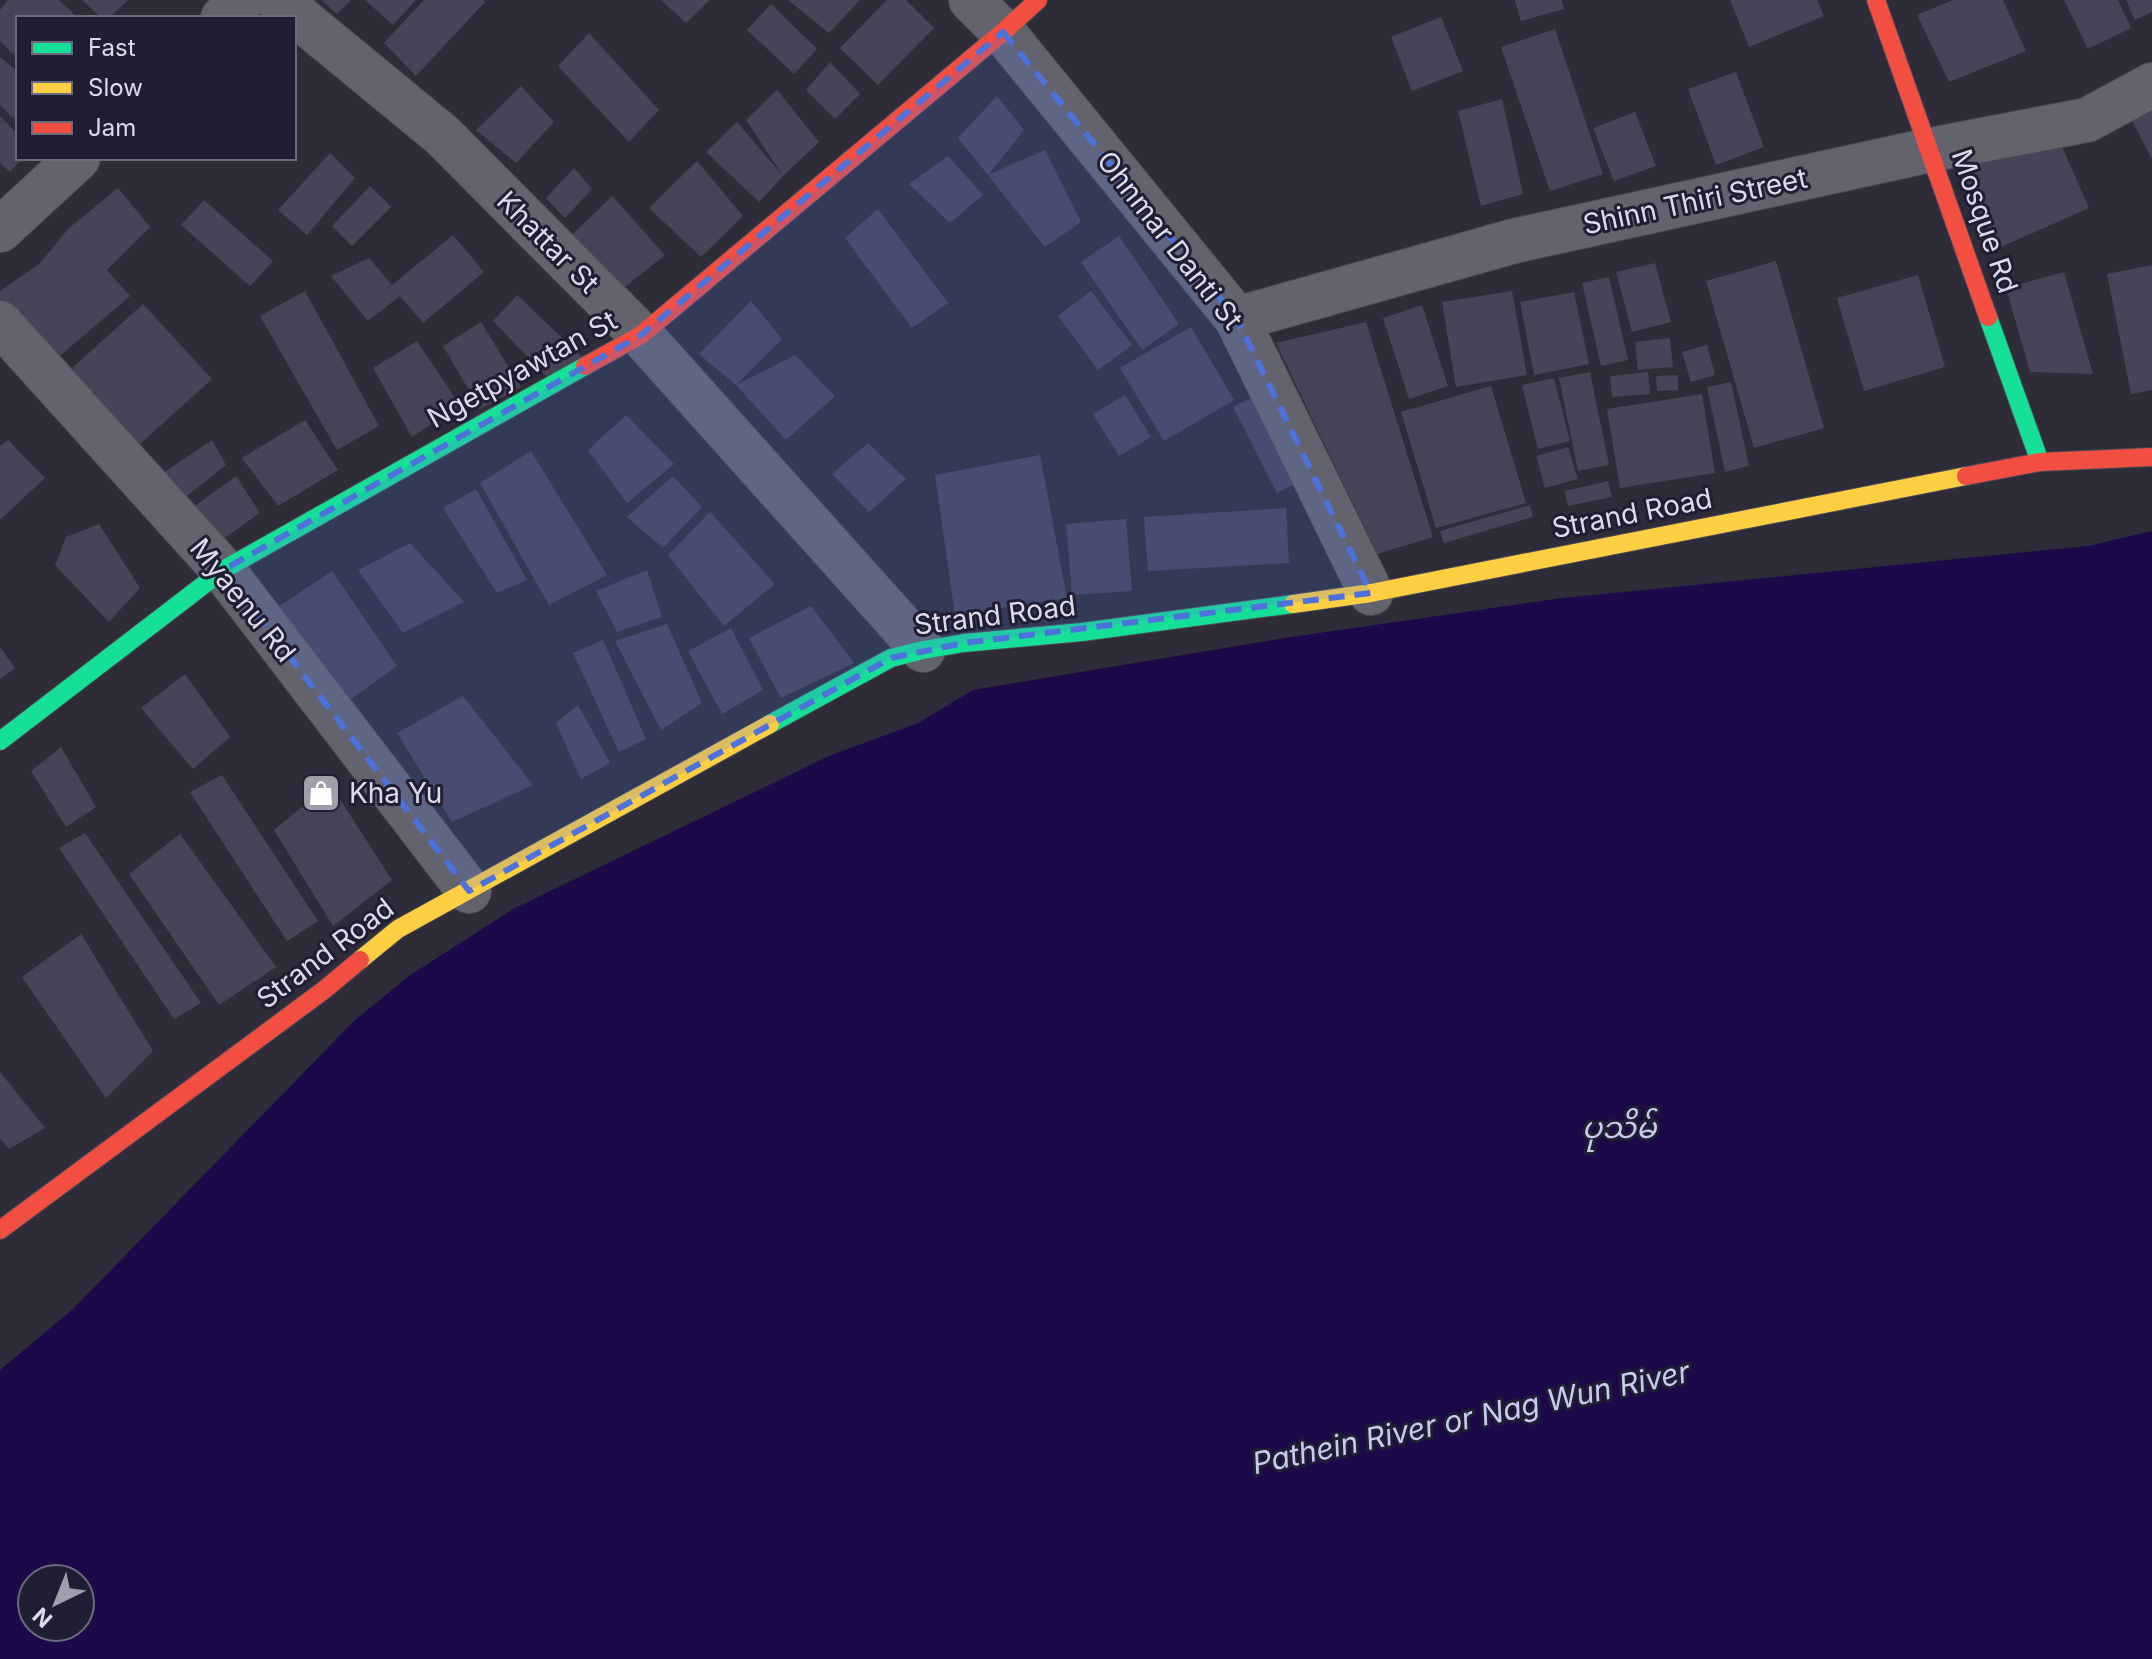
<svg xmlns="http://www.w3.org/2000/svg" width="2152" height="1659" viewBox="0 0 2152 1659" font-family="Inter,'Noto Sans Myanmar',sans-serif">
<style>
.water{fill:#1d0949;fill-rule:evenodd}
.building{fill:#474458}
.lines{fill:none;stroke-linecap:round;stroke-linejoin:round}
.street-casing{stroke:#4a4953;stroke-width:46}
.fast-casing{stroke:#4a4953;stroke-width:20}
.slow-casing{stroke:#4a4953;stroke-width:20}
.jam-casing{stroke:#4a4953;stroke-width:20}
.street{stroke:#63636d;stroke-width:44}
.fast{stroke:#16e098;stroke-width:18}
.slow{stroke:#ffcf43;stroke-width:18}
.jam{stroke:#f24e42;stroke-width:18}
.marked{fill:#4d72dc;fill-opacity:0.2;stroke:#4d72dc;stroke-width:6;stroke-dasharray:16 10;stroke-linejoin:round}
.labels{text-anchor:middle;stroke-width:6;stroke-linejoin:round;paint-order:stroke}
.street-label{font-size:28px;fill:#dcdce9;stroke:#201e32}
.poi-label{font-size:28px;fill:#dcdce9;stroke:#201e32;text-anchor:start}
.water-label{font-size:30px;font-style:italic;fill:#c9c9f2;stroke:#201e32}
</style>
<rect width="100%" height="100%" fill="#2d2c38"/>
<path class="water" d="M2152 531V1659H0V1370L73 1309 354 1021 409 976 513 909 829 756 918 723 973 690 1291 637 1563 598 2088 546ZM32 1579H80V1627H32Z"/>
<path class="building" d="M8 0H59L78 18H18V59L0 41V10Z
M82 0H128L109 18H102Z
M321 0H351L337 14Z
M365 0H416L393 25Z
M424 0H483L485 2 416 76 384 43Z
M661 0H710L686 23Z
M788 0H860L829 33Z
M887 0H906L934 28 878 85 840 48Z
M1515 0H1562L1564 9 1521 21Z
M1730 0H1817L1824 16 1749 47Z
M1953 0H2003L2026 51 1949 82 1917 15Z
M2064 0H2118L2131 28 2088 49Z
M2126 0H2152V12L2135 20Z
M771 4 817 49 794 74 747 30Z
M1441 17 1463 71 1412 91 1391 37Z
M1555 29 1603 174 1550 191 1501 47Z
M589 33 659 110 629 142 558 66Z
M0 57 18 72V123L0 105Z
M830 62 860 94 835 119 806 90Z
M1736 72 1764 147 1716 165 1688 89Z
M521 86 554 122 516 163 476 130Z
M777 90 819 142 783 176 746 120Z
M997 96 1024 130 988 175 958 138Z
M1502 99 1523 194 1481 206 1458 111Z
M2152 108V159L2131 119Z
M1635 112 1656 166 1614 181 1593 128Z
M2048 115 2089 208 1996 249 1955 155Z
M0 116 18 135V158H23L10 172 0 163Z
M737 122 783 176 759 202 706 152Z
M1045 150 1081 222 1045 247 988 175Z
M330 153 355 178 307 235 278 210Z
M948 156 983 195 950 223 909 184Z
M697 161 743 216 701 257 649 208Z
M574 168 592 189 565 218 546 198Z
M370 186 391 207 352 246 332 226Z
M118 188 150 227 107 270 130 296 54 361 0 302V291L39 264 69 228Z
M612 196 665 255 620 291 566 241Z
M204 200 273 261 250 286 181 225Z
M878 209 948 303 912 328 845 238Z
M453 235 484 272 423 323 400 296 368 321 331 276 369 258 392 285Z
M1119 236 1179 324 1142 350 1081 262Z
M1776 261 1824 428 1754 448 1706 281Z
M1655 263 1671 322 1632 332 1616 272Z
M2152 265V390L2131 394 2107 274Z
M2064 272 2093 374 2030 372 2006 288Z
M1918 275 1945 367 1864 391 1837 298Z
M1609 277 1628 360 1601 366 1582 283Z
M305 291 379 426 337 450 260 316Z
M1091 291 1132 345 1098 370 1058 316Z
M1512 291 1527 375 1456 387 1442 302Z
M1574 292 1589 364 1534 375 1520 302Z
M517 295 581 356 552 382 493 321Z
M751 301 782 339 736 385 699 354Z
M143 304 212 379 129 454 60 379Z
M1422 305 1448 386 1409 399 1383 318Z
M481 322 521 387 480 409 443 346Z
M1366 322 1433 537 1377 554 1276 343Z
M1191 327 1234 400 1164 441 1120 368Z
M1670 338 1673 367 1638 370 1635 342Z
M417 341 460 405 412 437 373 368Z
M1707 345 1715 375 1691 382 1682 352Z
M795 355 835 396 786 440 736 385Z
M1590 372 1609 465 1578 471 1559 378Z
M1648 372 1650 394 1612 397 1610 376Z
M1678 375V390L1657 391 1656 376Z
M1554 378 1570 441 1538 449 1522 385Z
M1731 382 1749 466 1725 472 1707 387Z
M1491 386 1526 503 1436 528 1401 412Z
M1259 394 1303 480 1277 493 1233 407Z
M1702 394 1715 473 1620 488 1607 409Z
M1125 395 1151 437 1119 456 1093 414Z
M626 415 674 464 627 503 588 450Z
M305 420 338 470 278 506 242 458Z
M8 440 45 478 0 520V446Z
M212 440 226 465 181 501 154 479Z
M868 443 906 479 869 512 832 474Z
M1568 447 1578 479 1545 488 1536 456Z
M531 451 607 575 549 605 480 483Z
M1040 455 1067 598 955 615 935 475Z
M236 476 260 513 213 546 188 511Z
M673 476 702 507 663 548 627 517Z
M1608 481 1612 497 1568 506 1565 491Z
M476 489 527 580 497 593 443 508Z
M1530 505 1533 517 1444 543 1440 531Z
M1286 508 1289 563 1148 571 1144 517Z
M710 512 775 584 724 626 668 555Z
M1126 519 1132 591 1072 595 1066 524Z
M99 524 140 588 109 622 55 565 66 537Z
M410 543 464 602 403 633 358 570Z
M647 570 662 617 617 632 596 591Z
M332 571 397 666 348 701 278 607Z
M811 606 854 663 781 698 749 638Z
M667 624 702 703 661 730 615 641Z
M731 628 763 690 722 714 688 651Z
M603 640 646 739 619 752 573 653Z
M0 647 15 668 0 679Z
M185 674 230 737 193 769 141 708Z
M463 696 533 785 452 822 397 733Z
M578 705 610 763 581 779 556 723Z
M61 747 96 807 66 827 31 771Z
M222 775 318 921 287 941 190 792Z
M330 784 392 880 333 926 274 830Z
M85 833 201 1003 174 1019 59 848Z
M180 834 276 967 219 1005 129 874Z
M81 934 153 1051 106 1098 22 977Z
M0 1072 45 1128 9 1149 0 1139Z"/>
<g class="lines">
<g class="street-casing">
<path id="street" d="M278 0 442 135 641 335 923 650
M971 0 1003 32 1237 319 1371 593
M223 18 242 0
M0 230 78 158
M1237 319 1514 241 1930 150 2087 120 2152 85
M0 323 223 570 469 891"/>
</g>
<g class="fast-casing">
<path id="fast" d="M1988 317 2040 462
M770 724 891 658 923 650 964 643 1082 632 1293 604
M0 741 223 570 585 366"/>
</g>
<g class="slow-casing">
<path id="slow" d="M1293 604 1371 593 1966 476
M360 960 398 929 770 724"/>
</g>
<g class="jam-casing">
<path id="jam" d="M1876 0 1988 317
M585 366 641 335 1003 32 1038 0
M1966 476 2040 462 2152 457
M0 1230 324 990 360 960"/>
</g>
<use href="#street" class="street"/>
<use href="#fast" class="fast"/>
<use href="#slow" class="slow"/>
<use href="#jam" class="jam"/>
</g>
<path class="marked" d="M1003 32 1237 319 1371 593 964 643 891 658 469 891 223 570 641 335Z"/>
<defs>
<g id="shop-square" transform="scale(2)"><rect x="-9" y="-9" width="18" height="18" rx="4" fill="#9f9eab" stroke="#201e32"/><path d="M-5-2.5h2.3a2.7 3.5 0 0 1 5.4 0H5L5.5 6h-11ZM-1.5-2.5h3a1.5 2.3 0 0 0-3 0Z" fill="#fff"/></g>
</defs>
<g fill-rule="evenodd">
<use href="#shop-square" x="321" y="793"/>
</g>
<g class="labels">
<g class="street-label">
<text transform="translate(1695 201) rotate(-12)" y="10">Shinn Thiri Street</text>
<text transform="translate(1985 221) rotate(71)" y="10">Mosque Rd</text>
<text transform="translate(1170 240) rotate(52)" y="10">Ohnmar Danti St</text>
<text transform="translate(548 242) rotate(45)" y="10">Khattar St</text>
<text transform="translate(522 369) rotate(-29)" y="10">Ngetpyawtan St</text>
<text transform="translate(1632 513) rotate(-11)" y="10">Strand Road</text>
<text transform="translate(243 600) rotate(51)" y="10">Myaenu Rd</text>
<text transform="translate(995 615) rotate(-7)" y="10">Strand Road</text>
<text transform="translate(325 953) rotate(-37)" y="10">Strand Road</text>
</g>
<g class="poi-label">
<text x="349" y="803">Kha Yu</text>
</g>
<g class="water-label">
<text x="1619" y="1138">ပုသိမ်</text>
<text transform="translate(1471 1418) rotate(-12)" y="10">Pathein River or Nag Wun River</text>
</g>
</g>
<rect x="16" y="16" width="280" height="144" fill="#201e32" stroke="#6b6a7b" stroke-width="2"/>
<rect x="32" y="42" width="40" height="12" fill="#16e098" stroke="#6b6a7b" stroke-width="2"/>
<text x="88" y="56" font-size="24" fill="#dcdce9">Fast</text>
<rect x="32" y="82" width="40" height="12" fill="#ffcf43" stroke="#6b6a7b" stroke-width="2"/>
<text x="88" y="96" font-size="24" fill="#dcdce9">Slow</text>
<rect x="32" y="122" width="40" height="12" fill="#f24e42" stroke="#6b6a7b" stroke-width="2"/>
<text x="88" y="136" font-size="24" fill="#dcdce9">Jam</text>
<g transform="translate(56 1603) rotate(223)"><circle r="38" fill="#201e32" stroke="#6b6a7b" stroke-width="2"/>
<path d="M0-6L14 30L0 20L-14 30Z" fill="#9f9eab"/>
<text y="-12" font-size="22" font-weight="bold" text-anchor="middle" fill="#dcdce9">N</text>
</g>
</svg>
